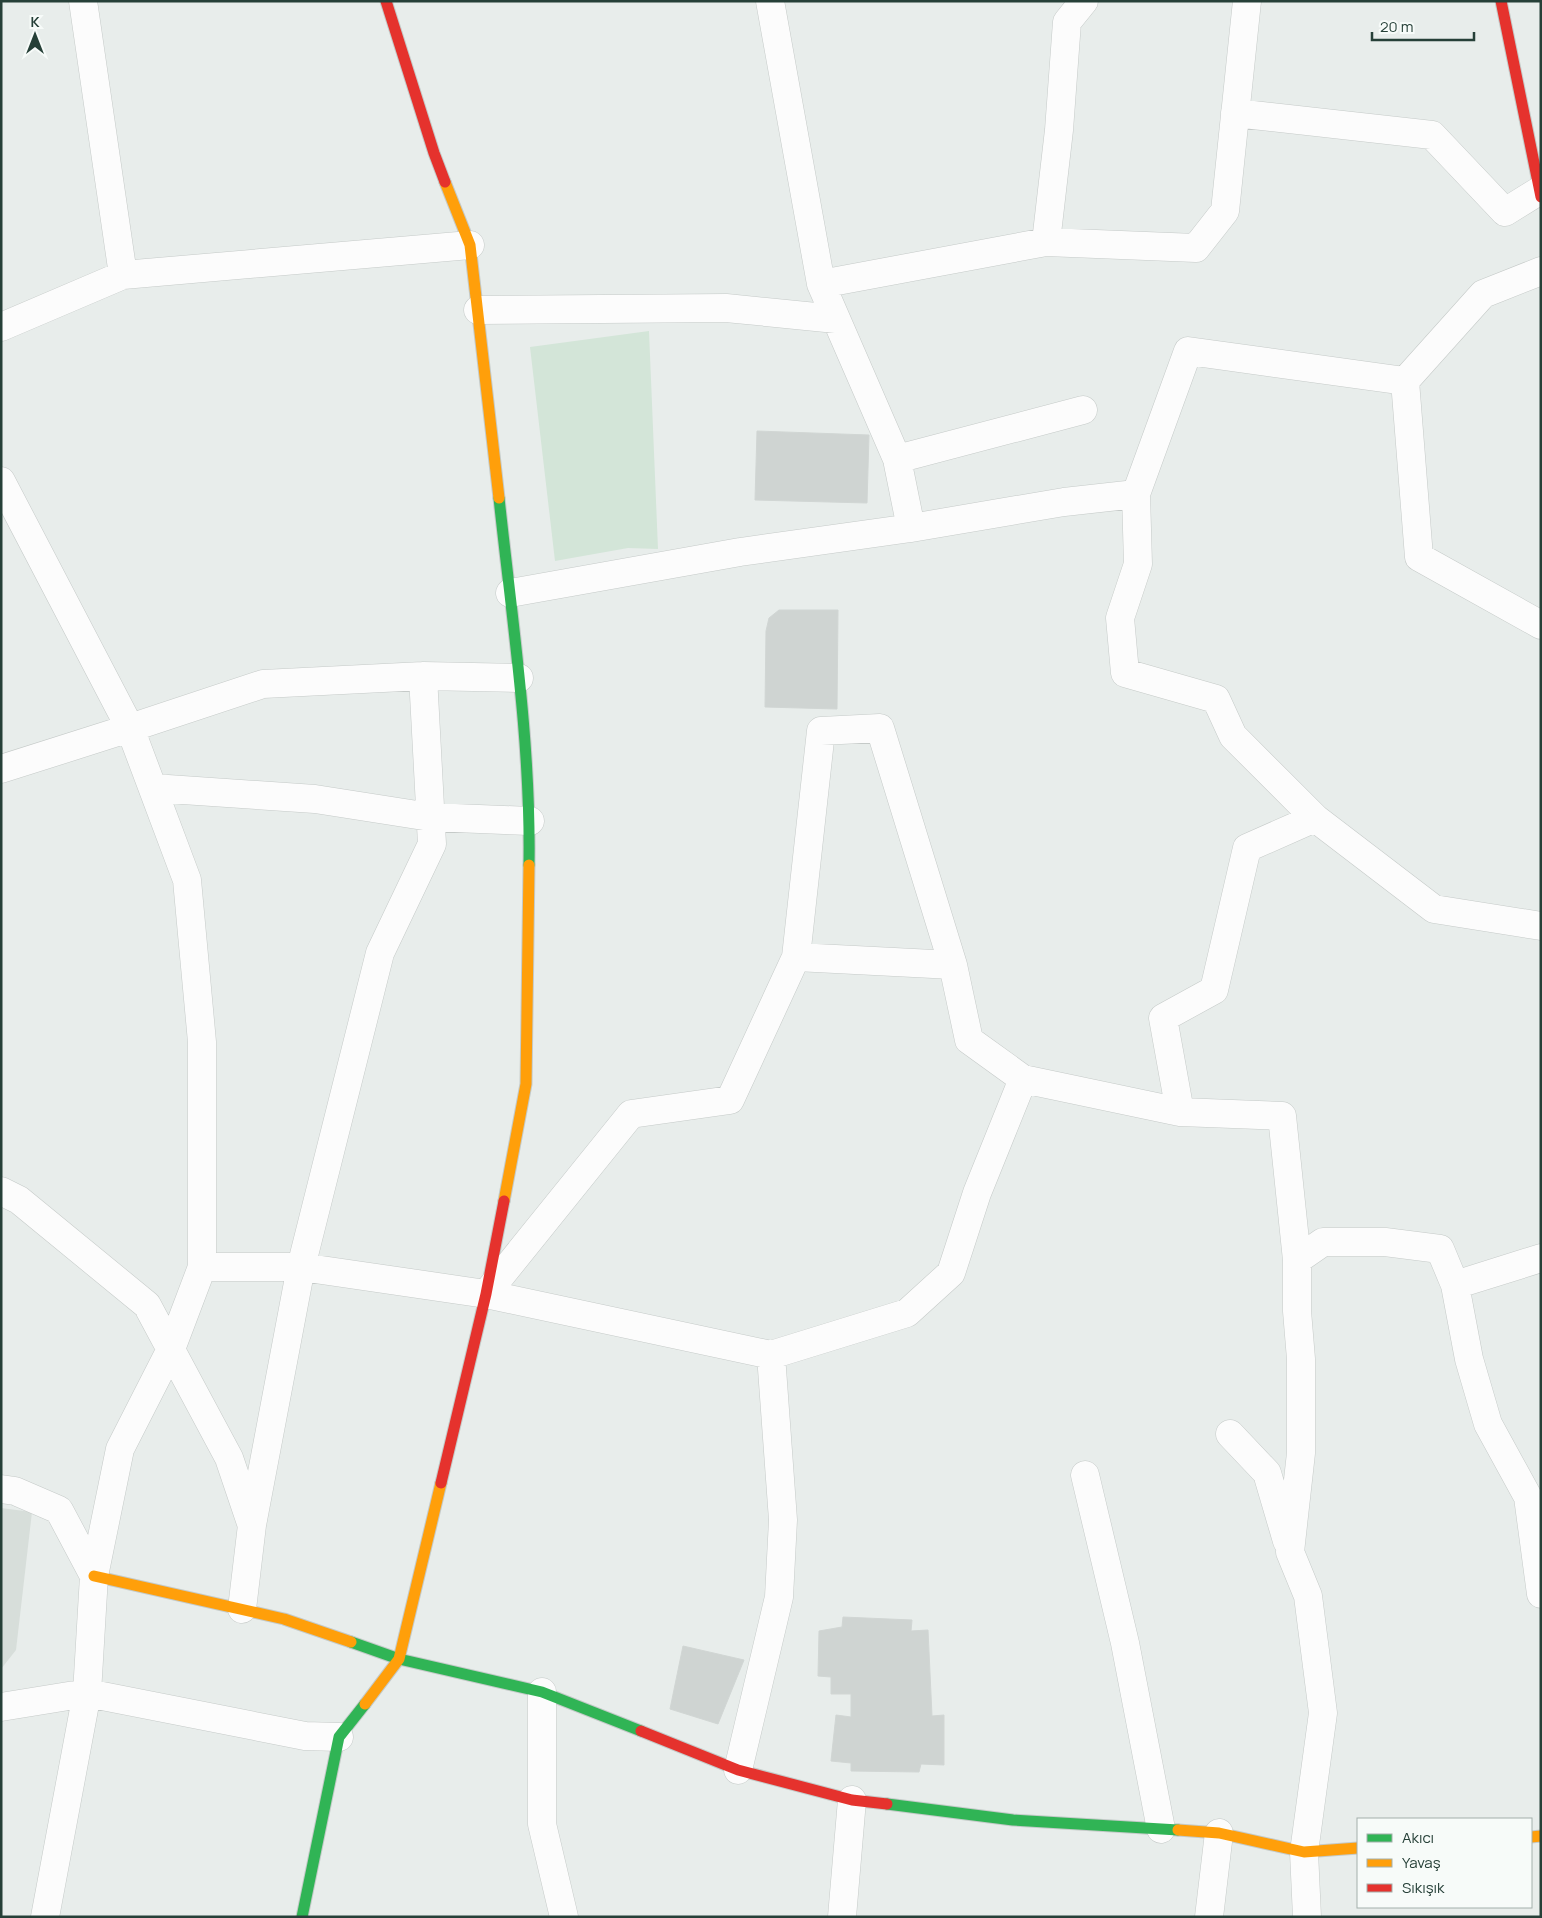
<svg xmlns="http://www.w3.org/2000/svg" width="1542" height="1918" viewBox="0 0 1542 1918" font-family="Manrope,sans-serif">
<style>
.built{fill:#d7deda}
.green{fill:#d3e5d8}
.building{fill:#cfd4d2;stroke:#d1d6d4}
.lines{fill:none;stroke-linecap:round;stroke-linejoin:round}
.street-casing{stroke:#c5cac8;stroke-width:29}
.fast-casing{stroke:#c4cac8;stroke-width:13}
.slow-casing{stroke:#c4cac8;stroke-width:13}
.jam-casing{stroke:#c4cac8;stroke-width:13}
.street{stroke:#fcfcfc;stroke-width:28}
.fast{stroke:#30b455;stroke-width:11}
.slow{stroke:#ff9f0a;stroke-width:11}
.jam{stroke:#e5322d;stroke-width:11}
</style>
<rect width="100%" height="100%" fill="#e8edeb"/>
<path class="built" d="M1 1508 32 1512 16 1650 1 1669Z"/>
<path class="green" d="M649 331 658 549 628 548 555 561 530 347Z"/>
<path class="building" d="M757 431 869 435 867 503 755 500Z
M779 610H838L837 709 765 707 766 631 769 618Z
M843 1617 912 1620 911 1631 928 1630 932 1716 944 1715V1765L921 1764 919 1772 851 1771V1763L831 1761 836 1715 851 1717V1694H831V1677L818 1676 819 1631 842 1627Z
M683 1646 744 1660 718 1724 670 1709Z"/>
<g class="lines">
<g class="street-casing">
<path id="street" d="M83 1 123 275
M1235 113 1432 135 1505 212 1539 191
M1046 242 1059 130 1067 22 1084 1
M821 284 1046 242 1196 248 1225 211 1247 1
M478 310 726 308 836 319
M1 327 123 275 470 245
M1405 381 1419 557 1541 625
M897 459 1083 410
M1 481 130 728 263 684 423 676
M1136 494 1138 564 1120 618 1125 673 1216 699 1233 736 1315 818 1247 848 1214 990 1163 1018 1180 1112
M911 528 1064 502 1136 494 1188 351 1405 381 1483 294 1541 271
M510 593 740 552 911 528 897 459 821 284 770 1
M1 769 130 728 187 880 202 1042V1267L171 1349 120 1449 94 1576 87 1693 1 1707
M153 788 315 799 430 817 530 821
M1315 818 1434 909 1541 926
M953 965 969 1040 1023 1079
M1 1191 19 1200 147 1305 229 1458 251 1523
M202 1267H301L486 1294 771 1355
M1455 1285 1541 1258
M486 1294 631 1114 730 1100 796 957 953 965 880 728 821 731 796 957
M1230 1434 1267 1473 1287 1541
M1085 1475 1125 1643 1161 1829
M1 1489 15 1491 59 1510 94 1576
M242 1609 252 1525 301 1267 380 953 432 844 423 676 519 678
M542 1692V1824L564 1917
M738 1770 779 1597 783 1520 771 1355 907 1313 951 1273 977 1193 1023 1079 1180 1112 1282 1116 1297 1260
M45 1917 87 1693 305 1736 339 1737
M842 1917 852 1800
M1209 1917 1219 1833
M1307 1917 1304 1852 1323 1713 1308 1596 1290 1552 1301 1453V1359L1297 1311V1260L1323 1242H1385L1440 1249 1455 1285 1469 1359 1488 1424 1528 1497 1541 1594"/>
</g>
<g class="fast-casing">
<path id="fast" d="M499 498C512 620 531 743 529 865
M351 1642 399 1659 542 1692 641 1731
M887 1804 1013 1820 1178 1830
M302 1917 339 1737 365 1704"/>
</g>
<g class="slow-casing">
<path id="slow" d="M445 182 470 245 499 498
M504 1201 526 1084 529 865
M94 1576 284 1619 351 1642
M365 1704 399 1659 441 1483
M1178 1830 1219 1833 1304 1852 1358 1848
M1531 1837 1541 1836"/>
</g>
<g class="jam-casing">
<path id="jam" d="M386 1 434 153 445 182
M1501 1 1541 197
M441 1483 486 1294 504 1201
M641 1731 738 1770 852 1800 887 1804"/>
</g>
<use href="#street" class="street"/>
<use href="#fast" class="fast"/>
<use href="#slow" class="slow"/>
<use href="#jam" class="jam"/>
</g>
<rect width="1542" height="1918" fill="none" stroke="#264038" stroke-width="5"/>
<rect x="1357" y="1818" width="175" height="90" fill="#f7fbf9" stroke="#a3b0ac"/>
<rect x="1367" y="1834" width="25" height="8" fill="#30b455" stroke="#a3b0ac"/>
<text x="1402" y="1843" font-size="15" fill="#264038">Akıcı</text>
<rect x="1367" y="1859" width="25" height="8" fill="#ff9f0a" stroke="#a3b0ac"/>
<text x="1402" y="1868" font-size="15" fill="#264038">Yavaş</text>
<rect x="1367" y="1884" width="25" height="8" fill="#e5322d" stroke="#a3b0ac"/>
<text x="1402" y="1893" font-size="15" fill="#264038">Sıkışık</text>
<g transform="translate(35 35)" stroke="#f7fbf9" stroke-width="4" paint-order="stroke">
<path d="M0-4L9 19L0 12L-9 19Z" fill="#264038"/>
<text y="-8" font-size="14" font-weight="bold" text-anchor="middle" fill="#264038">K</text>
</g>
<path d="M1372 32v8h102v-8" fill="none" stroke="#264038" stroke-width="2.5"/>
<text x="1380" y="32" font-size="15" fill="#264038" stroke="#f7fbf9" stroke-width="4" paint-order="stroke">20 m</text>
</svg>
